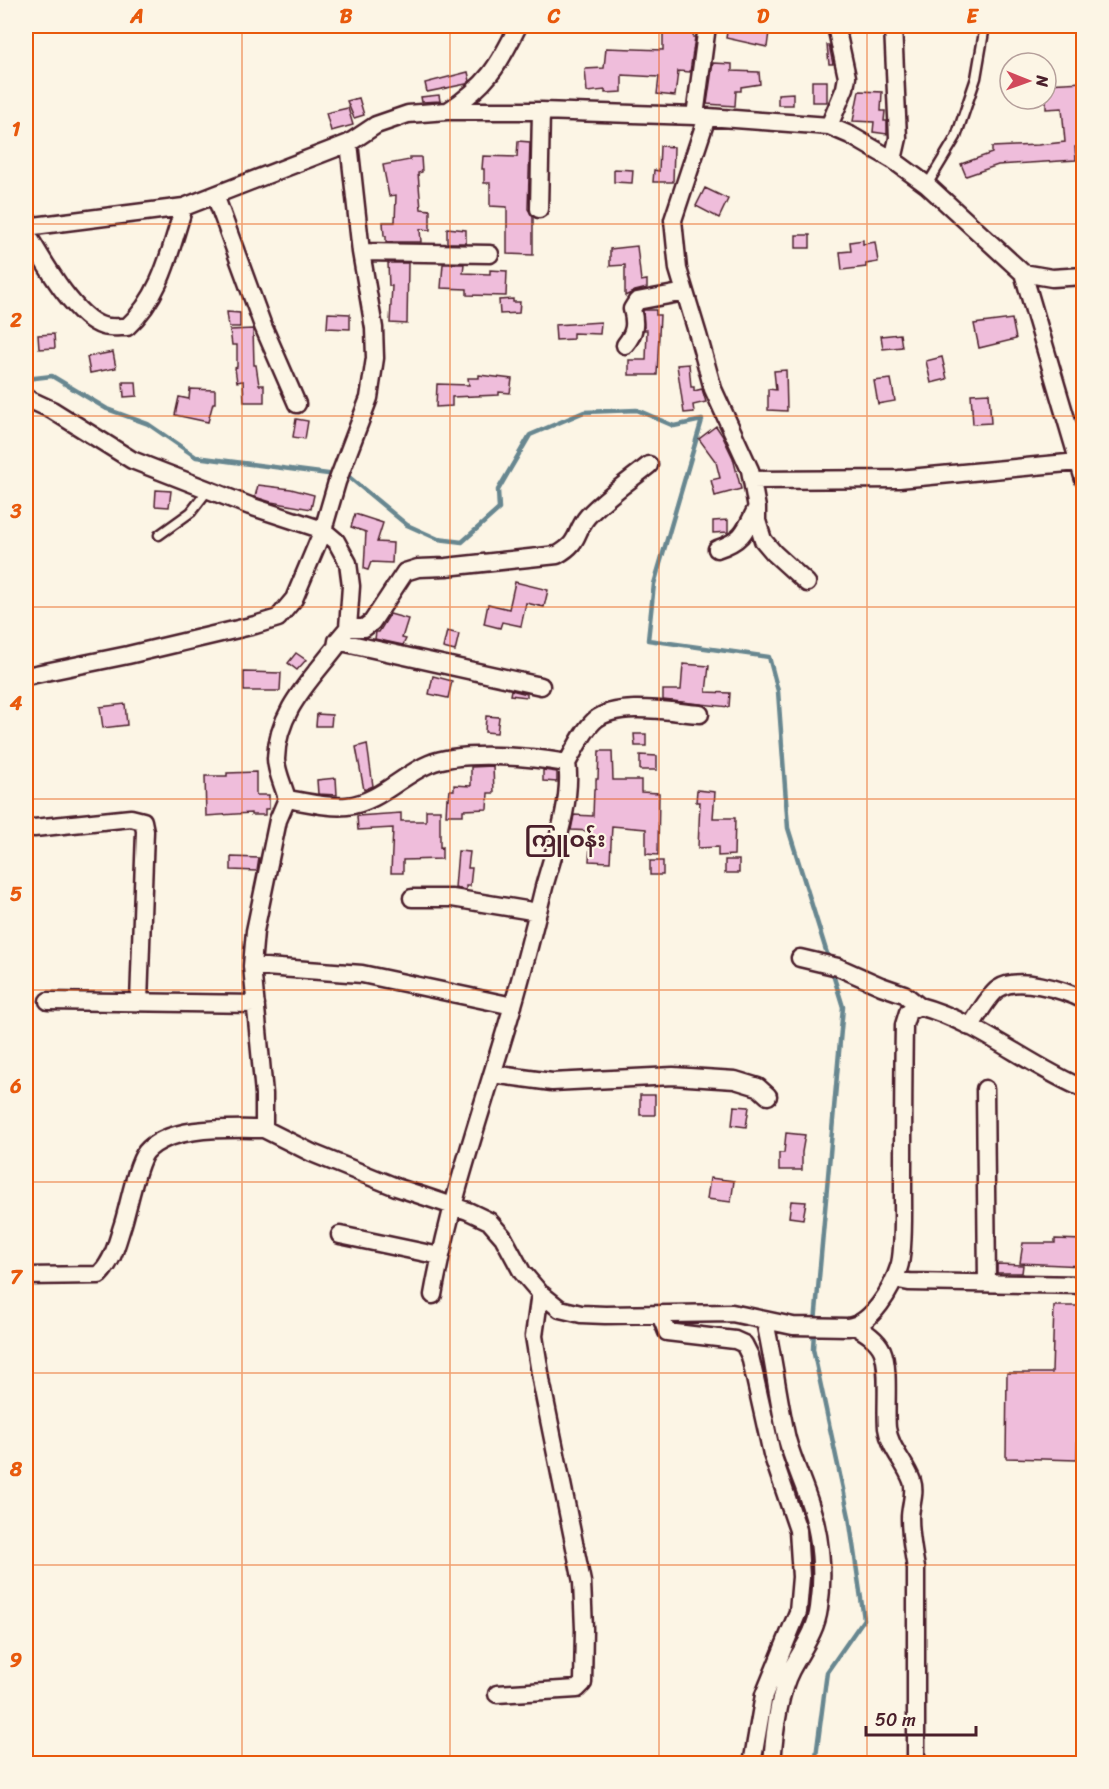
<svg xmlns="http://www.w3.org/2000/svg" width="1109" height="1789" viewBox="0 0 1109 1789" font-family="Sriracha,'Noto Sans Myanmar',sans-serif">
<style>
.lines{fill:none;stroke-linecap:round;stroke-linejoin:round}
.stream{stroke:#678790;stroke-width:4.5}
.building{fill:#efbddb;stroke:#4a1f2b;stroke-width:1.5}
.service-casing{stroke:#4a1f2b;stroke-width:13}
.minor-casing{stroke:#4a1f2b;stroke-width:21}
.service{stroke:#fcf5e5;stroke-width:8}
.minor{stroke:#fcf5e5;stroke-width:16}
.grid{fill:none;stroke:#e8590c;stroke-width:1.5;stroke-opacity:0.55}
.labels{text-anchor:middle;stroke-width:4.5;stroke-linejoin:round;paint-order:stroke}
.quarter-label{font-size:22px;font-weight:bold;fill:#4a1f2b;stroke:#fcf5e5}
.neatline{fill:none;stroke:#e8590c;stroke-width:2}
.grid-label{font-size:20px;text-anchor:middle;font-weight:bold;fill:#e8590c}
</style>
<rect width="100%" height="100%" fill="#fcf5e5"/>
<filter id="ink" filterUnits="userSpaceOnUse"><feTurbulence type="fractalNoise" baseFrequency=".0167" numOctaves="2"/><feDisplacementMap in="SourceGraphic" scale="12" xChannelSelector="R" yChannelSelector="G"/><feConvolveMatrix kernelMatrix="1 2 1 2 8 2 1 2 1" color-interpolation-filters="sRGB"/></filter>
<g filter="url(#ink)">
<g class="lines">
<path class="stream" d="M26 379 52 376 107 409 148 424 196 457 336 475
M344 477H349L407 525 438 539 462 542 499 509 498 490 530 435 584 412 637 410 674 426 702 420 654 584 648 640 769 657 778 691 788 828 829 960
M815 1323 843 1007 832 971
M814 1331 813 1349 849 1517 864 1619 827 1672 815 1764"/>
</g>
<path class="building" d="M728 26 769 32 767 47 726 38Z
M663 29 694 30 693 37H695L690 72 678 71 675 96 657 94 659 77 622 75V92L605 93V90L587 92 585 69 604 68 606 48 663 50Z
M827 45H829L833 64H829Z
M713 63 732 64V71L759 72 760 84 741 87V91H736L735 106 707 104Z
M468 72 470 81 466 84 427 92 425 83Z
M812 81H827V102H812Z
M1083 82V146L1075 147 1076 160 998 165 966 176 961 164 992 153V147L1038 145 1065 142 1062 108 1046 109V84Z
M859 91 882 92 881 111H885L884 121H887V134L873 132 874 122 853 121Z
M793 93V105H778V94Z
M439 95 440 101 422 102 421 97Z
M359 98 364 115 354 118 347 101Z
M348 108 353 125 331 131 326 113Z
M518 141 530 142 528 209 533 217V255L507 254V207L490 206V183H484V169H482L483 156 517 157Z
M660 146 674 147 673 182H653L654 170 659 171Z
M410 157H421L422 172 418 173 421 209 430 210V230L420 229 421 242H386V236H384L383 222H395L396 195 389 196 383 165 410 160Z
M614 169 633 170 632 183 614 182Z
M705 188 728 199 719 218 696 206Z
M447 228 466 230V243H447Z
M796 235H810V248H796Z
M863 240V244L875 242 878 262 866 264V267L842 270 840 252 851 251 850 242Z
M637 246 641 281 647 280V288L635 291 625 296V265L610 266V249Z
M388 263H408L407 324 390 323 392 286H389Z
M443 264H464L463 273 490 274V270L507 271 506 296 467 295V289L441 288Z
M513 299V302H520L519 313 500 314 499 300Z
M643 310H656V315H660L657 375H629V360H646L647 330H644Z
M227 312 240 313V327H229Z
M328 313 350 314V329L327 328Z
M1012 319 1016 339 979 348 974 324Z
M601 322 600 334 573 333V339L556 340 555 325Z
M253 329 254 365H256L259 385H264V402H244L243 381 237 382 235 368 237 367V345H232L230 330Z
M54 334 55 348 39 349 38 335Z
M900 334 902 347 883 349 881 336Z
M113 352 116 368 90 373 87 357Z
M942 357 947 379 931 383 926 361Z
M689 364 691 387H694V391L702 389 706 402 693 405 694 412 684 413 677 365Z
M786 370 787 411 768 410V389L776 390 774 371Z
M479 375 512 379 510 393 499 392V395L452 397V406L436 407 437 384 469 385 468 378H479Z
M891 379 895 401 878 404 874 381Z
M123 382H136L137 396 124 397Z
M190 389 215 390V403H213L208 422 175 415 179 397 189 399Z
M989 393 991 423 973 424 971 394Z
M296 419 308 421 305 439 293 437Z
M716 426 722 435 733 458 741 489 715 496 711 480 720 478 716 462 699 439Z
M258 485 291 489 314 495 311 509 271 502 255 497Z
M156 490 171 491 169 507 155 506Z
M355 514 383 523 377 542 393 543 392 563 371 562 368 570 364 569 366 532 351 527Z
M728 520V532L713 533V521Z
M515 582 548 590 544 607 526 603 521 626 502 622 500 628 484 624 488 604 509 609Z
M390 614 408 619 402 638 406 639 403 645 375 639 376 632H379Z
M447 631 459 634 455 651 443 648Z
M296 653 306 660 297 670 288 663Z
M683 664 709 666 706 692 730 693 729 707 663 700V690H681Z
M244 672 281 673 280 691H244Z
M433 676 452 681 448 698 429 694Z
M511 690 527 694V697L510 695Z
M125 704 127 725 103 728 100 707Z
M317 714 332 715 331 726H316Z
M486 716 499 717 497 733 485 732Z
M634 734H646V746H635Z
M367 744 373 786 364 790 356 747Z
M599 751H612L613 780H641V792L659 793 658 855 646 854V829L612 826 610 862 589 861 591 831 571 830 574 815 593 816 594 789H596V779H598Z
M640 755 657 756V770H640Z
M493 766 494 793H488L487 809 463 810V815H446L447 798 449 799 450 790H454V785L471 786V767Z
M543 770 557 772V782L543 781Z
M256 772V795H269V809H265V815H251V813L206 816 205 776H227V773Z
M336 778 337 795 318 794 317 780Z
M697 790 715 792 713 818H735L734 855 718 856V847L698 848 700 802H696Z
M426 810H440V848L442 847V859L403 860V873H391L393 828 358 830 357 816 401 813V821H426Z
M458 851 470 852 468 868H472L470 886H466V890L455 888Z
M231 857 259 858 257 871 231 870Z
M725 860H739V873H725Z
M650 861H663V875H650Z
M640 1095H655V1115H640Z
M734 1106 749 1107 746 1127 732 1125Z
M786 1133 805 1135 802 1152V1170H779V1153H784Z
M710 1178 734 1181 731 1202 707 1199Z
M791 1201 806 1202 803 1219 789 1217Z
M1055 1239 1083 1240V1266L1020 1263 1023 1243H1055Z
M997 1264 1023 1265 1022 1273H997Z
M1054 1306H1081L1077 1460 1006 1458 1007 1373H1052Z"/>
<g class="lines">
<g class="service-casing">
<path id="service" d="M927 185 956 137 976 78 985 26
M159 535 191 512 208 490"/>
</g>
<g class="minor-casing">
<path id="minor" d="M893 26 898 138 893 160
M448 111C487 85 498 67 518 26
M695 116 707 26
M707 117 673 220 678 269 698 335 713 389 750 470 757 508V521L763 540 774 553 807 583
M829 126 845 88 847 77 836 26
M215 195 263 326 297 404
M539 209 541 111
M26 227 184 207 349 143 376 125 408 114 447 111H541L695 116 829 126 850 135 893 160 927 185 1023 273 1084 480
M26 232C41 257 74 318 103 326 110 328 120 327 127 327 162 295 170 250 184 207
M361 252 490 254
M1023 273 1052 278 1084 276
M625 345C635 333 636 324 632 309L637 301 685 292
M26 398 52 410 132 460 250 506 323 530 336 541 348 563 351 586 348 628 337 641 336 647C309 682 277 712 276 759 276 771 284 787 287 799L278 820 255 931 252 966 264 1094V1129L312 1153 396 1187 468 1211 489 1221 503 1237 522 1272 540 1293 560 1309 581 1314 605 1315 732 1313 793 1326 848 1327C872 1324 892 1289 899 1267 904 1253 903 1211 903 1195 903 1138 903 1082 904 1025L908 1012 919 1006C979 1022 1027 1065 1084 1089
M752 480 899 479 1078 462
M717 549C742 541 745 532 756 509
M348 628H364L372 622 405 572 418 568 446 567 557 555C581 542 574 532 588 516 606 497 629 481 649 465
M337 641 541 686
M26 676 128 655 255 625 278 618 294 599 323 530 337 482 369 398 375 358 374 328 361 252 349 143
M567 763C575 749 583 731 595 720 618 701 672 712 700 714
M287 799C307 802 328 808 347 806 378 803 402 775 429 764 462 750 532 757 567 763 573 799 554 851 544 887 532 936 520 984 505 1032 479 1119 449 1205 433 1295
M34 828 131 818 143 821 145 831 139 1002
M412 898H452L538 912
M800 958 838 967 881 986 904 994 919 1006
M252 966 362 974 513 1006
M48 1001 256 1004
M970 1027C977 1017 988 996 998 989 1017 975 1064 990 1084 1000
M492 1074 552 1082 673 1076 735 1080 758 1087 768 1096
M985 1089 987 1283
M340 1235 440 1256
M26 1276 99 1275C113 1261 116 1246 122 1227 128 1210 136 1164 146 1152 169 1125 231 1129 264 1129
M894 1279 909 1282 1084 1285
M660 1315 667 1332 735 1340 744 1344 750 1356 772 1454 798 1530 801 1577 798 1612 764 1695 752 1764
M765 1322C774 1361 778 1400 787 1439 793 1461 803 1482 810 1504 821 1536 824 1574 819 1608 816 1632 802 1649 791 1670 778 1695 774 1735 772 1764
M855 1326C865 1332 877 1339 882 1350 890 1368 885 1407 887 1428 890 1449 905 1462 912 1481 916 1493 910 1506 910 1518 910 1535 913 1551 916 1568V1764
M497 1694 577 1689 583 1683 584 1629 582 1582 542 1385 534 1336 540 1293"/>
</g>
<use href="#service" class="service"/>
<use href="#minor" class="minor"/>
</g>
</g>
<path class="grid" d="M242 26V1764M450 26V1764M659 26V1764M867 26V1764M26 224H1084M26 416H1084M26 607H1084M26 799H1084M26 990H1084M26 1182H1084M26 1373H1084M26 1565H1084"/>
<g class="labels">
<g class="quarter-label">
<text x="565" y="847">ကြူဝန်း</text>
</g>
</g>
<rect width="1109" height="1789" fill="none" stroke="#fcf5e5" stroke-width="66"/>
<g transform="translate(1028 81) rotate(91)"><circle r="28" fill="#fcf5e5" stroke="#b59f9b" stroke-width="1.5"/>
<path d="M0-4.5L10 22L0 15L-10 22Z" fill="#d1495b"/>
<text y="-9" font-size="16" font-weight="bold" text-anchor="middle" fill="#4a1f2b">N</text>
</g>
<path d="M866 1726v9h110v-9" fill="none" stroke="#4a1f2b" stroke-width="3"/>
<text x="875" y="1726" font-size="18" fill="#4a1f2b" stroke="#fcf5e5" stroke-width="4.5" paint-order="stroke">50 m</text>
<rect x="33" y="33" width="1043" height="1723" class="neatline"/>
<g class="grid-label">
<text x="137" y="23">A</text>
<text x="346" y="23">B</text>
<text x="554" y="23">C</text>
<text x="763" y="23">D</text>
<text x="972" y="23">E</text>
<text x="16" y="136">1</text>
<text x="16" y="327">2</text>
<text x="16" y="518">3</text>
<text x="16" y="710">4</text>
<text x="16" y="901">5</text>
<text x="16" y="1093">6</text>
<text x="16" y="1284">7</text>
<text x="16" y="1476">8</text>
<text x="16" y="1667">9</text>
</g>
</svg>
